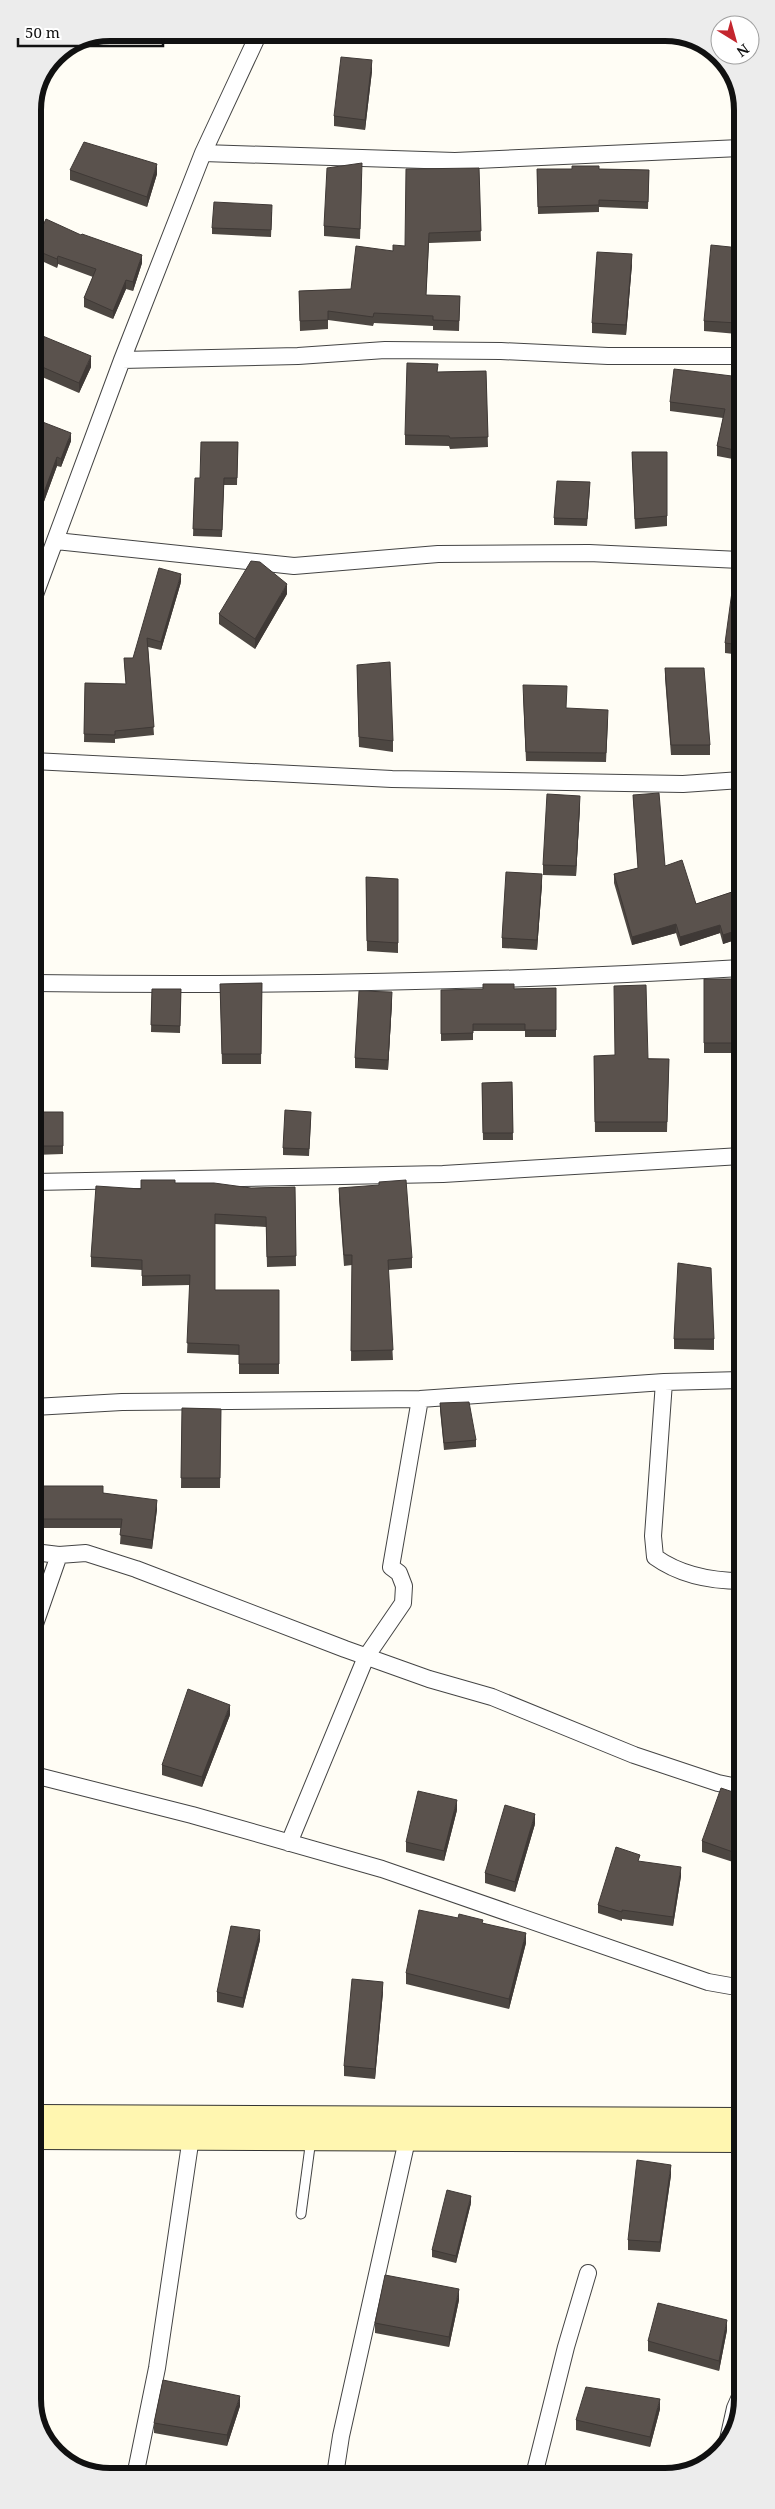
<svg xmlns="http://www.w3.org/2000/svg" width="775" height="2509" viewBox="0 0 775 2509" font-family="'Noto Serif',serif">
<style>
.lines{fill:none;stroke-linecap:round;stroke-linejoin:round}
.lane-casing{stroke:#444;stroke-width:11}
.street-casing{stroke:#444;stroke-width:18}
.secondary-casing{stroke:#333;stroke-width:26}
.lane{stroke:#fff;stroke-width:9}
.street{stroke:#fff;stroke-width:16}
.secondary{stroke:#fff6b0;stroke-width:24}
.wall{fill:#4d4742}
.shaded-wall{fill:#3f3936}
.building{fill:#5a524d;stroke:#3f3936}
.rim{fill:none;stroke:#111;stroke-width:6}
</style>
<rect width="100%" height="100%" fill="#fffdf5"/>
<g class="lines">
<g class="lane-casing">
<path id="lane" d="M301 2214 311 2139"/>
</g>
<g class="street-casing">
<path id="street" d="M203 153 455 161 740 148
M122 360 298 356 385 350 501 351 608 356H740
M56 541 294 566 438 554 589 553 740 560
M33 600 122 360 203 153 259 33
M33 761 392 779 683 784 741 780
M33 983C270 986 505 982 741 968
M34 1182 443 1174 741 1156
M664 1382 653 1536 655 1557C680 1575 711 1581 742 1581
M34 1407 122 1402 420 1399 664 1382 741 1380
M34 1552 59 1555
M34 1627 59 1555 86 1553 136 1569 345 1649 429 1679 492 1697 634 1755 718 1783 742 1788
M34 1775 192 1815 382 1869 708 1982 742 1988
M289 1843 366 1657 403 1603 404 1586 399 1573 391 1567 420 1399
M727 2444 735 2408 742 2392
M335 2475 341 2436 407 2140
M534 2475 566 2347 588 2273
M135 2476 157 2368 191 2137"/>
</g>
<g class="secondary-casing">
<path id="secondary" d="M35 2117 742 2120
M35 2137 742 2140"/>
</g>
<use href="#lane" class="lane"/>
<use href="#street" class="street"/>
<use href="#secondary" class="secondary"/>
</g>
<path class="wall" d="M372 71 365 130 334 126V116Z
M479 168 481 241 429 243 426 296H460L459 331 433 330V326L374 323 373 326 328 320V329L300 331 299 291 351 289 393 251 405 246Z
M537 169H599L649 170 648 209 599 207V212L538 214Z
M70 170 157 174 147 207 70 180Z
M362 173 360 239 324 236V226Z
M272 212 271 237 212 234V228Z
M33 246 142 263 133 291 126 289 113 319 84 307V298L93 277 58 264 57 268 33 257Z
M740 248V303L737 334 704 331V321Z
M632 264 626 335 592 333V323Z
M33 332 91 367 79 393 33 373Z
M486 371 488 447 450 449 449 446 405 445V435L438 372Z
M740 371V453L738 460 717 456V446L723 418 670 411V402L732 376Z
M33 438 71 441 61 467 57 466 38 518 41 528 33 547Z
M238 442 237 485H224L222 537 193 536 195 478H200Z
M632 452H667V526L635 529Z
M590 489 587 526 554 525V518Z
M740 578 741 655 725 653V643Z
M181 582 161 650 148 647 154 735 115 739V743L84 742 85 683 126 684 124 658H133Z
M287 594 255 649 219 624V614Z
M357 665 393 741V752L359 747Z
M665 668 710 745V755H671L665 678Z
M734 678H741V726L733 725Z
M523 694 566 708 608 719 606 762 526 761Z
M633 795 665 866 696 904 741 889V938L723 944 720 933 680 946 676 933 632 945 614 883V874L638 868Z
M580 806 576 876 543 875V865Z
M33 838 42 849 37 890H33Z
M366 877 398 879V953L367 951Z
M542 884 537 950 502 948V938Z
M704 979H734L735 1053H704Z
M262 983 261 1064H222L220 984Z
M556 988V1037H525V1031H473V1040L441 1041V990Z
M152 989H181L180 1033 151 1032Z
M392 1002 388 1070 355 1068V1058Z
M594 1056 669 1059 667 1132H595Z
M512 1082 513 1140H483L482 1083Z
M34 1112H63V1154L34 1155Z
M311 1119 309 1156 283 1155V1148Z
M175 1183 251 1188 295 1187 296 1266 267 1267 266 1227 215 1224V1290H279V1374H239V1355L187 1353 190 1285 142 1286V1270L91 1267V1257L141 1189Z
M339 1188 412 1258V1268L388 1270 393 1360 351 1361 352 1265 344 1266 339 1199Z
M674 1339H714V1350L674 1349Z
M440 1403 476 1440V1447L444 1450 440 1410Z
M182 1408 221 1409 220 1488H181Z
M37 1486 103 1493 157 1509 152 1549 120 1544 121 1528H37Z
M742 1608V1678L733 1677V1668Z
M230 1715 202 1787 162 1775V1765Z
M742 1795 733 1862 702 1852V1841Z
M457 1810 444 1861 406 1852V1842Z
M535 1824 515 1892 485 1883V1873Z
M681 1876 673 1926 622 1919V1921L598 1913V1905Z
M483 1923 526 1943 509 2009 406 1984V1973Z
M260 1940 243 2008 217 2002V1992Z
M383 1992 375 2079 344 2076V2066Z
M671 2175 660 2252 628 2250V2240Z
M471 2203 456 2263 432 2257V2250Z
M459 2300 449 2347 375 2333V2323Z
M727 2330 719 2371 648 2351V2341Z
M240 2406 227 2446 154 2433V2423Z
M660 2409 650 2447 576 2430V2420Z"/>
<path class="shaded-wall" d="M372 60V71L365 130V120Z
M157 164V174L147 207V197Z
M632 254V264L626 335V325Z
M142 255V263L133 291V282Z
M58 256V264L57 268V259Z
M126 280V289L113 319V311Z
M740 293V303L737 334V323Z
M91 356V367L79 393V383Z
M71 433V441L61 467V459Z
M740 443V453L738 460V451Z
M57 457V466L35 526V517Z
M41 520V528L33 547V539Z
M181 574V582L161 650V642Z
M287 584V594L255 649V639Z
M580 796V806L576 876V866Z
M42 839V849L37 890V880Z
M542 874V884L537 950V940Z
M676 924V933L632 945V937Z
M720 925V933L680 946V937Z
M741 929V938L723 944V935Z
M392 992V1002L388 1070V1060Z
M157 1500V1509L152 1549V1540Z
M230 1705V1715L202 1787V1777Z
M457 1800V1810L444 1861V1851Z
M535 1814V1824L515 1892V1882Z
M742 1826V1836L733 1862V1852Z
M681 1867V1876L673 1926V1917Z
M260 1930V1940L243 2008V1998Z
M526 1933V1943L509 2009V1999Z
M383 1982V1992L375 2079V2069Z
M671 2165V2175L660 2252V2242Z
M471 2196V2203L456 2263V2256Z
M459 2289V2300L449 2347V2337Z
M727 2320V2330L719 2371V2361Z
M240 2396V2406L227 2446V2435Z
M660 2399V2409L650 2447V2437Z"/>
<path class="building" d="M341 57 372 60 365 120 334 116Z
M84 142 157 164 147 197 70 170Z
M362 163 360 229 324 226 327 168Z
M572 166H599V169L649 170 648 202 599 200V205L538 207 537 169H572Z
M479 168 481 231 429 233 426 295 460 296 459 321 433 320V316L374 313 373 317 328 311V320L300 321 299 291 351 289 356 246 393 251V245L405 246 406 169Z
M214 202 272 205 271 230 212 228Z
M46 219 81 235 82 234 142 255 133 282 126 280 113 311 84 298 96 269 58 256 57 259 33 249V246Z
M711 245 740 248V293L737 323 704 321Z
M597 252 632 254 626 325 592 323Z
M33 332 91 356 79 383 33 363Z
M407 363 438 364 437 372 486 371 488 437 450 438 449 436 405 435Z
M674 369 732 376 734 370 740 371V443L738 451 717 446 725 409 670 402Z
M40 421 71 433 61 459 57 457 35 517 41 520 33 539V438Z
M201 442H238L237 478H224L222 530 193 529 195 478H200Z
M632 452H667V516L635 519Z
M557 481 590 482 587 519 554 518Z
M251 561 260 562 287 584 255 639 219 614Z
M159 568 181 574 161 642 147 638 154 727 115 731V735L84 734 85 683 126 684 124 658H133Z
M734 577 740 578 741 645 725 643Z
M390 662 393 741 359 737 357 665Z
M665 668H704L710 745H671Z
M734 678H741V719L733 718Z
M523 685 567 686 566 708 608 710 606 753 526 752Z
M659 793 665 866 682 860 696 904 741 889V929L723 935 720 925 680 937 676 924 632 937 614 874 638 868 633 795Z
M547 794 580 796 576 866 543 865Z
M33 838 42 839 37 880H33Z
M506 872 542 874 537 940 502 938Z
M366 877 398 879V943L367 941Z
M704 979H734L735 1043H704Z
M262 983 261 1054H222L220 984Z
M483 984H514V989L556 988V1030H525V1024H473V1033L441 1034V990L483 989Z
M646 985 648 1059H669L667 1122H595L594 1056 615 1055 614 986Z
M152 989H181L180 1026 151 1025Z
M359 991 392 992 388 1060 355 1058Z
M512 1082 513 1133H483L482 1083Z
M285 1110 311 1112 309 1149 283 1148Z
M34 1112H63V1146H34Z
M141 1180H175V1183H214L251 1188 295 1187 296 1256 267 1257 266 1217 215 1214V1290H279V1364H239V1345L187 1343 190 1275 142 1276V1260L91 1257 96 1186 141 1189Z
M406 1180 412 1258 388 1260 393 1350 351 1351 352 1255H344L339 1188 379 1185V1182Z
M678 1263 711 1268 714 1339H674Z
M469 1402 476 1440 444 1443 440 1403Z
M182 1408 221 1409 220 1478H181Z
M37 1486H103V1493L157 1500 152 1540 120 1535 122 1519H37Z
M742 1608V1669L733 1668Z
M188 1689 230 1705 202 1777 162 1765Z
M721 1788 742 1795V1826L733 1852 702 1841Z
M418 1791 457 1800 444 1851 406 1842Z
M505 1805 535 1814 515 1882 485 1873Z
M616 1847 640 1855 638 1861 681 1867 673 1917 622 1910V1912L598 1905Z
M419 1910 458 1918 459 1914 483 1920 482 1923 526 1933 509 1999 406 1973Z
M231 1926 260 1930 243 1998 217 1992Z
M352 1979 383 1982 375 2069 344 2066Z
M637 2160 671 2165 660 2242 628 2240Z
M447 2190 471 2196 456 2256 432 2250Z
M385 2275 459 2289 449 2337 375 2323Z
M658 2303 727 2320 719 2361 648 2341Z
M163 2380 240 2396 227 2435 154 2423Z
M586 2387 660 2399 650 2437 576 2420Z"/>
<path d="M0 0H775V2509H0ZM110 41H665A69 69 0 0 1 734 110V2399A69 69 0 0 1 665 2468H110A69 69 0 0 1 41 2399V110A69 69 0 0 1 110 41Z" fill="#ececec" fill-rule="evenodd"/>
<path class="rim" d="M110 41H665A69 69 0 0 1 734 110V2399A69 69 0 0 1 665 2468H110A69 69 0 0 1 41 2399V110A69 69 0 0 1 110 41Z"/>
<g transform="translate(735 40) rotate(143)"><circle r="24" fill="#ffffff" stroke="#a0a0a0"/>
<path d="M0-4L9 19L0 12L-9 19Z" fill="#c4262e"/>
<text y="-8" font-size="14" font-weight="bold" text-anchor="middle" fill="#111111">N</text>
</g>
<path d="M18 38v8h145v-8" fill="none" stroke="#111111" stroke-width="2.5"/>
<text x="25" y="38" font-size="15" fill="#111111" stroke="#ffffff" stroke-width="4" paint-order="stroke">50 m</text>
</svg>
